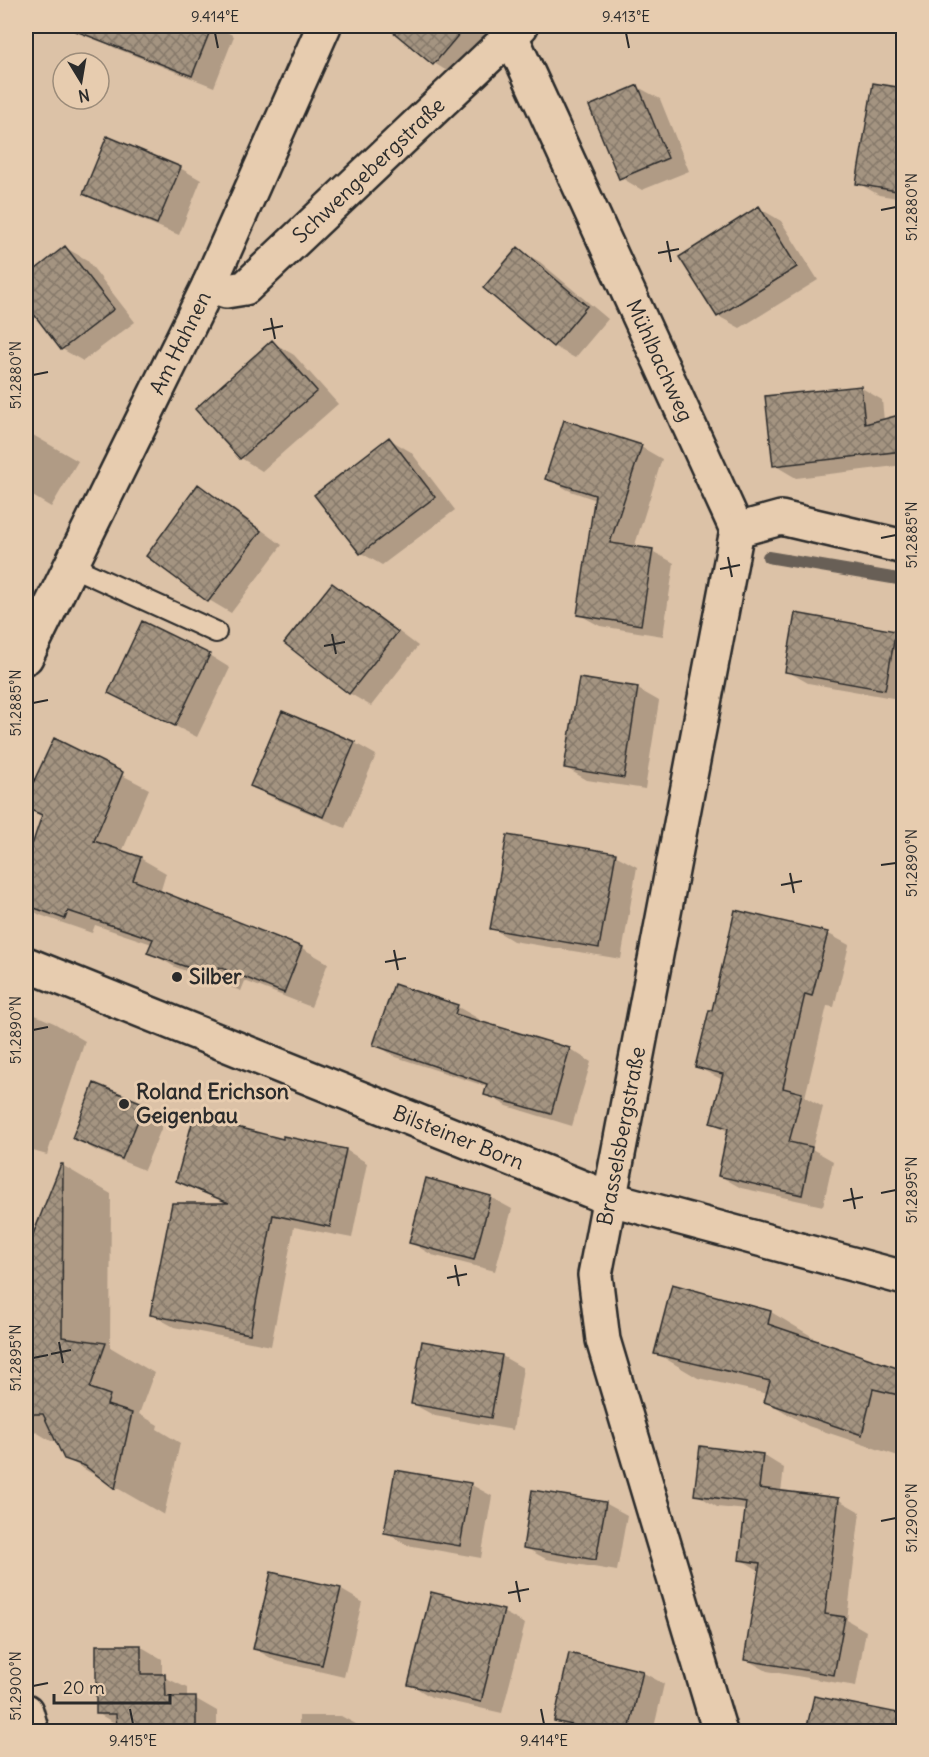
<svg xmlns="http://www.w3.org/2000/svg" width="929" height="1757" viewBox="0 0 929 1757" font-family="Delius,sans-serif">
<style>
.shadow{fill:#0003}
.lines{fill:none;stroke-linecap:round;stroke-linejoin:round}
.stream{stroke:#685f56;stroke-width:12}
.building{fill:url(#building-cross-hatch);stroke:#2b2b2b;stroke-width:1.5}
.lane-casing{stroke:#2b2b2b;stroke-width:24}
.street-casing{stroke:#2b2b2b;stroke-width:38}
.secondary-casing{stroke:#2b2b2b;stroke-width:38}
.lane{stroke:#e7ccaf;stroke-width:20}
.street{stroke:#e7ccaf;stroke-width:33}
.secondary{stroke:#e7ccaf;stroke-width:33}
.ticks{fill:none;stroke:#2b2b2b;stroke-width:2}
.poi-dot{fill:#2b2b2b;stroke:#e7ccaf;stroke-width:2}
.labels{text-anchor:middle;stroke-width:6;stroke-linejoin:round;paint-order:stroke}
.street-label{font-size:21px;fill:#2b2b2b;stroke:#e7ccaf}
.poi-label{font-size:21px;font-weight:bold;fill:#2b2b2b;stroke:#e7ccaf;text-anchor:start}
.neatline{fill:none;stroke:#2b2b2b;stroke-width:2}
.ticks-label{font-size:15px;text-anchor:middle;fill:#2b2b2b}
</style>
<defs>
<pattern id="building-cross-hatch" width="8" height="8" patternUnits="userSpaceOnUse" patternTransform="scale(1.5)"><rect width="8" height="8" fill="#a49481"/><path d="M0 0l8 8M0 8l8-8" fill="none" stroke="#86796a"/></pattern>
</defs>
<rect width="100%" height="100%" fill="#dcc2a7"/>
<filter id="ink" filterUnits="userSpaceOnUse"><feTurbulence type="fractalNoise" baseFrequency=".0167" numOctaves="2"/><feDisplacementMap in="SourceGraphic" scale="12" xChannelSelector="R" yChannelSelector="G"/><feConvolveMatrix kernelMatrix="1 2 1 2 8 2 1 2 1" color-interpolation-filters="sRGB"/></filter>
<g filter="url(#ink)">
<path class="shadow" d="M97 26H216L234 36 214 87 115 48 93 36Z
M388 26H497L455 76 434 63Z
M874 84 904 89V199L879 195 858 183Z
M638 87 660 99 689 171 642 190 620 177Z
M180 168 201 180 179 235 106 205 85 193Z
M759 208 781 221 818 280 740 328 718 316Z
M66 248 87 260 135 322 83 361 62 349 26 301V279Z
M518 249 540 262 608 319 575 358 553 346Z
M272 342 294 355 338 404 262 471 241 458Z
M860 387 882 400 884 421 904 416V465L796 478 774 465Z
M26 431 78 461 51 507 26 492Z
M389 439 411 452 455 510 382 565 361 553Z
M641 447 662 459 634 548 652 551 674 563 663 636 600 626 578 614 596 500 568 490 547 478Z
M199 486 220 499 282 545 231 613 209 600 148 555Z
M332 585 354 598 418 646 371 706 349 693Z
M797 615 904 634V700L808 683 787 671Z
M209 655 230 668 197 737 109 693Z
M638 689 659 701 645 789 587 780 566 768Z
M54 740 149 789 122 852 140 858 166 873 160 893 302 948 328 963 311 1007 245 981 241 991 175 967 149 952 152 944 95 925 92 933 40 915 26 907V867L43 817 26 807V801Z
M355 743 376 755 345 828 273 798 252 786Z
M904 828V845L900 844Z
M615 855 637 867 621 959 513 941 492 928Z
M827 933 849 945 834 1007 827 1006 805 1097 823 1107 812 1149 833 1161 823 1206 741 1188 720 1176 729 1132 712 1123 723 1080 697 1067Z
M395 986 458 1007 479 1019 478 1022 570 1049 591 1062 572 1126 507 1106 486 1094 488 1087 396 1057 375 1044Z
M26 1011 54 1023 85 1041 47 1155 26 1149Z
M144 1105 166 1117 144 1170 95 1150 73 1137Z
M284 1141 346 1150 367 1163 352 1238 294 1227 271 1346 174 1327 152 1315 238 1201 200 1192 178 1179Z
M62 1165 111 1194 110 1347 154 1373 139 1414 158 1425 157 1429 180 1443 164 1515 65 1458 57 1441H51L26 1426V1248L28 1249Z
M490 1197 512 1209 495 1271 432 1255 410 1242Z
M771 1312 813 1337 812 1341 904 1372V1458L808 1426 766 1401 768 1394 698 1378 656 1353Z
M502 1356 523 1368 513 1430 435 1416 413 1404Z
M763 1455 784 1468 781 1492 839 1500 860 1512 847 1620 866 1631 856 1686 767 1671 745 1659 760 1571 740 1559 747 1510 717 1507 696 1494Z
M470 1484 492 1496 481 1558 407 1545 386 1533Z
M605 1503 627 1515 617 1571 546 1559 524 1547Z
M340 1589 362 1602 344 1677 276 1661 255 1649Z
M503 1612 525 1624 502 1713 431 1697 410 1684Z
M140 1646 162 1659V1676L187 1688V1699H196L217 1711V1726H299V1716H341L363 1728V1732H118V1725L97 1713Z
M642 1672 664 1684 653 1732H575L556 1721Z
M815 1698 904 1716V1732H808Z"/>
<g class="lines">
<path class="stream" d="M768 557 904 580"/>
</g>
<path class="building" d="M68 26H212L192 76 68 28Z
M386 26H466L433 65Z
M873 83 903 88V192L856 184Z
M638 85 668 158 619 179 589 106Z
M107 136 181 167 157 224 83 194Z
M759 206 797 267 717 317 679 257Z
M65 246 114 309 61 350 26 304V277Z
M518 247 587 306 553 347 483 288Z
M272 340 317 391 240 459 195 409Z
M861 386 865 424 903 414V451L773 466 765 396Z
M564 420 642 445 610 543 653 549 641 625 577 615 595 495 545 479Z
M389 437 435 497 360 554 314 495Z
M198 484 261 531 208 602 146 556Z
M332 583 398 632 349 694 284 643Z
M795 613 896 631 885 690 785 672Z
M142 621 210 654 175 726 108 693Z
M579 678 638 687 624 778 564 768Z
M282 711 355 742 323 817 250 786Z
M54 738 123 772 94 841 141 857 133 880 302 947 284 993 219 967 215 977 147 953 153 939 68 911 65 919 26 905V863L42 815 26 808V798Z
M507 835 616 853 599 948 490 929Z
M735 910 828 932 812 996 805 994 783 1088 802 1093 789 1142 812 1147 802 1195 718 1176 728 1128 710 1123 723 1074 695 1067 709 1010H712Z
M394 984 458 1005 455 1014 570 1048 551 1114 484 1095 487 1084 373 1045Z
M94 1083 145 1104 122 1159 72 1138Z
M194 1116 283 1139V1136L346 1149 330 1227 273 1215 250 1334 150 1315 172 1203H229L176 1181Z
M61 1164H63L62 1337 106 1343 90 1388 110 1395 107 1405 132 1413 115 1489 85 1466 64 1459 43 1414H26V1252Z
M426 1178 491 1196 474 1260 409 1243Z
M672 1284 771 1311 768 1324 903 1370V1396L873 1389 862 1435 764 1402 770 1381 654 1354Z
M422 1341 502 1355 491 1418 411 1404Z
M700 1446 763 1454 759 1488 839 1498 825 1614 845 1617 834 1675 744 1660 760 1563 739 1560 746 1502 694 1495Z
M395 1470 471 1483 460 1546 384 1533Z
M532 1490 606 1502 596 1560 523 1548Z
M271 1572 341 1588 322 1665 253 1649Z
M431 1592 504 1610 481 1702 408 1685Z
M96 1645H141V1674H165L166 1697H196V1731H117L116 1714H96Z
M569 1653 643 1671 629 1731H599L554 1721Z
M814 1696 903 1714V1731H806Z"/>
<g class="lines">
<g class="lane-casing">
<path id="lane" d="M71 566 216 632"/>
</g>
<g class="street-casing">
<g id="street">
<path id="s1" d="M511 36 737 530"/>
<path id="s2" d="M209 285 226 291 245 288 521 26"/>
<path d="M737 530 781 518 904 547"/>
<path id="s3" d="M26 657 209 285 324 26"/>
<path d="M26 1711 32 1732"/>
<path id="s4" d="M720 1732 603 1340 595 1275 737 530"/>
</g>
</g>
<g class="secondary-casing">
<g id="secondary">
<path id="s5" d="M26 964 611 1199 904 1278"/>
</g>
</g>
<use href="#lane" class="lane"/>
<use href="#street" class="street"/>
<use href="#secondary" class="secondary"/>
</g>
</g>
<path class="ticks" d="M215 33 218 48M626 33 629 48M881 210 896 207M667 241 671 262M658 253 679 249M271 318 275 339M263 330 283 326M33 375 48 372M881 538 896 535M728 557 732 577M720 569 740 565M332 634 336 654M324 646 345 642M33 703 48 700M881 865 896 863M790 873 794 893M781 885 802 881M394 950 398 970M385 962 406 958M33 1030 48 1027M851 1188 855 1209M881 1193 896 1190M843 1201 863 1197M455 1265 459 1286M447 1278 467 1274M59 1342 63 1363M51 1354 71 1350M33 1358 48 1355M881 1521 896 1518M516 1581 520 1602M508 1593 529 1589M33 1686 48 1683M130 1709 133 1724M541 1709 544 1724"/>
<g class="poi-dot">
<circle cx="177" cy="977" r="6"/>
<circle cx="124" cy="1104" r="6"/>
</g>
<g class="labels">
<g class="street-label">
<text dy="7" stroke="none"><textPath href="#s2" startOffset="208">Schwengebergstraße</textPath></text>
<text dy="7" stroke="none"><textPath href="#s3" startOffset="350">Am Hahnen</textPath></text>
<text dy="7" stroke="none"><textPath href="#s1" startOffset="357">Mühlbachweg</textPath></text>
<text dy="7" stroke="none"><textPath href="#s4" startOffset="616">Brasselsbergstraße</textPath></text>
<text dy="7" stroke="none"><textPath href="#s5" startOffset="466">Bilsteiner Born</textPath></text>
</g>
<g class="poi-label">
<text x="189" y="984">Silber</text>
<text x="136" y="1099">Roland Erichson<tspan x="136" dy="24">Geigenbau</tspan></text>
</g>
</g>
<rect width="929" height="1757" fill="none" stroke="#e7ccaf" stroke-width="66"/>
<g transform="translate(81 81) rotate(169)"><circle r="28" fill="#e7ccaf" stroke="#9c8c7a" stroke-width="1.5"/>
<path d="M0-4.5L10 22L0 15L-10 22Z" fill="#2b2b2b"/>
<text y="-9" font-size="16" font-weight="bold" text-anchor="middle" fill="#2b2b2b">N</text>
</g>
<path d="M54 1694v9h116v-9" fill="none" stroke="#2b2b2b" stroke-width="3"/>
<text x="63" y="1694" font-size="18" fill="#2b2b2b" stroke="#e7ccaf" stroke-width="4.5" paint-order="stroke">20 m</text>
<rect x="33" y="33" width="863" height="1691" class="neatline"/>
<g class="ticks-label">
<text x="215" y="22">9.414°E</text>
<text x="626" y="22">9.413°E</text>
<text transform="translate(912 207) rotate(-90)" y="5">51.2880°N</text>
<text transform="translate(16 375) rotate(-90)" y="5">51.2880°N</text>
<text transform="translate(912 535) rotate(-90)" y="5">51.2885°N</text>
<text transform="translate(16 703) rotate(-90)" y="5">51.2885°N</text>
<text transform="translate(912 863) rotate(-90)" y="5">51.2890°N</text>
<text transform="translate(16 1030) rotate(-90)" y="5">51.2890°N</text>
<text transform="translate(912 1190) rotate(-90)" y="5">51.2895°N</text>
<text transform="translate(16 1358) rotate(-90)" y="5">51.2895°N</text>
<text transform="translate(912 1518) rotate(-90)" y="5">51.2900°N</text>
<text transform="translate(16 1686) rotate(-90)" y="5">51.2900°N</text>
<text x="133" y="1746">9.415°E</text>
<text x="544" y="1746">9.414°E</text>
</g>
</svg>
